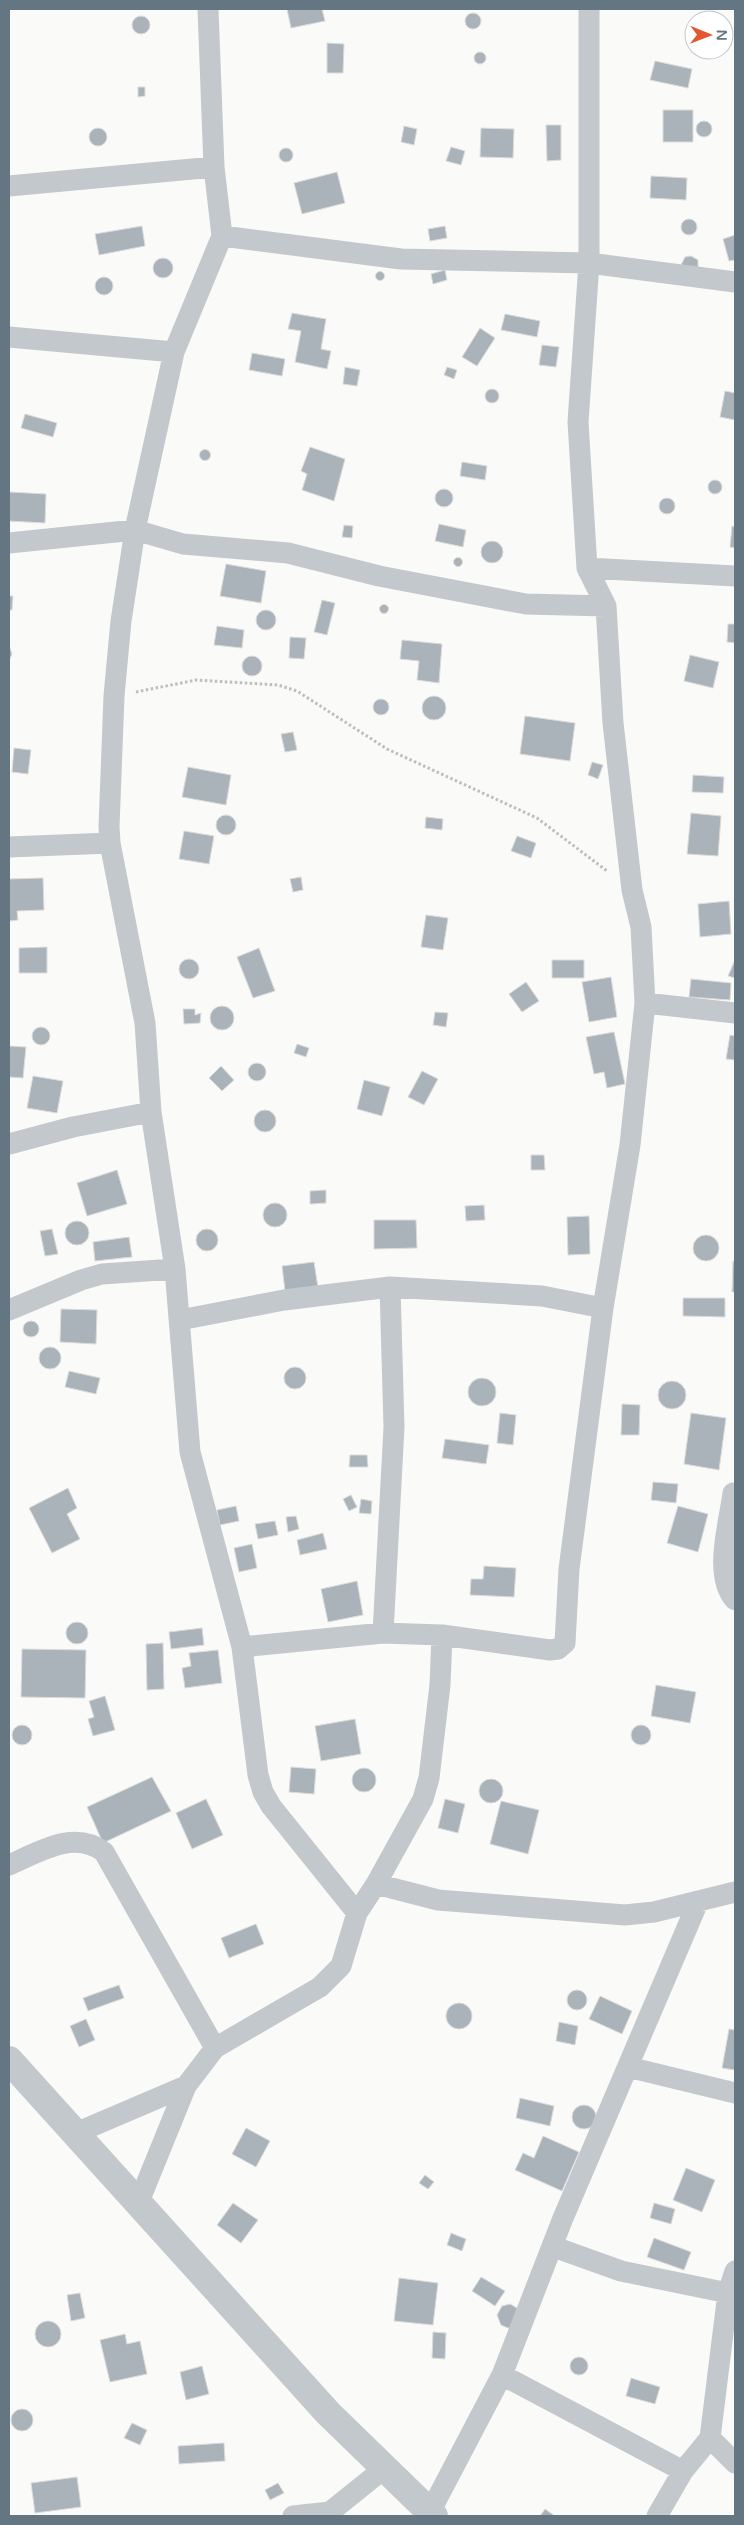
<svg xmlns="http://www.w3.org/2000/svg" width="744" height="2525" viewBox="0 0 744 2525" font-family="'Varela Round',sans-serif">
<style>
.building{fill:#aab3b9;stroke:#dcdcda}
.lines{fill:none;stroke-linecap:round;stroke-linejoin:round}
.path{stroke:#bbbfc2;stroke-width:3;stroke-dasharray:2.5 2.5;stroke-linecap:butt}
.minor{stroke:#c3c8cc;stroke-width:21}
.tertiary{stroke:#c3c8cc;stroke-width:28}
</style>
<rect width="100%" height="100%" fill="#fafaf8"/>
<path class="building" d="M287 9H322L325 21 291 28Z
M465 21a8 8 0 1 1 16 0a8 8 0 1 1-16 0Z
M132 25a9 9 0 1 1 18 0a9 9 0 1 1-18 0Z
M327 43 344 44 343 73H327Z
M474 58a6 6 0 1 1 12 0a6 6 0 1 1-12 0Z
M655 61 692 69 688 88 650 80Z
M138 87H145V96L138 97Z
M663 110H693V142H663Z
M696 129a8 8 0 1 1 16 0a8 8 0 1 1-16 0Z
M546 125H561V160L547 161Z
M404 126 417 129 414 145 401 142Z
M89 137a9 9 0 1 1 18 0a9 9 0 1 1-18 0Z
M481 128 514 129 513 158 480 157Z
M451 147 465 151 461 165 446 161Z
M279 155a7 7 0 1 1 14 0a7 7 0 1 1-14 0Z
M337 172 345 203 302 214 294 183Z
M651 176 687 178 686 200 650 198Z
M681 227a8 8 0 1 1 16 0a8 8 0 1 1-16 0Z
M142 226 145 246 99 255 95 234Z
M445 226 447 238 430 241 428 229Z
M735 235V260L729 261 723 239Z
M691 256 698 260V269L681 265 685 257Z
M153 268a10 10 0 1 1 20 0a10 10 0 1 1-20 0Z
M445 270 447 280 433 284 431 274Z
M375.5 276a4.5 4.5 0 1 1 9 0a4.5 4.5 0 1 1-9 0Z
M95 286a9 9 0 1 1 18 0a9 9 0 1 1-18 0Z
M292 313 326 319 321 349 331 351 327 369 295 362 301 331 288 329Z
M505 314 540 321 537 337 501 330Z
M480 328 495 338 477 366 462 357Z
M542 345 559 347 556 367 539 365Z
M252 353 285 359 282 376 249 370Z
M345 367 360 370 357 386 343 384Z
M447 367 457 370 454 379 444 375Z
M485 396a7 7 0 1 1 14 0a7 7 0 1 1-14 0Z
M725 391 735 393V420L720 417Z
M25 414 57 423 53 437 21 428Z
M310 447 345 459 334 501 302 490 307 474 301 471Z
M199.5 455a5.5 5.5 0 1 1 11 0a5.5 5.5 0 1 1-11 0Z
M462 462 487 466 485 480 460 476Z
M708 487a7 7 0 1 1 14 0a7 7 0 1 1-14 0Z
M435 498a9 9 0 1 1 18 0a9 9 0 1 1-18 0Z
M9 492 46 494 45 523 9 521Z
M659 506a8 8 0 1 1 16 0a8 8 0 1 1-16 0Z
M439 524 466 530 463 547 435 541Z
M344 525 353 526 352 538 342 537Z
M732 526 735 527V548L730 547Z
M481 552a11 11 0 1 1 22 0a11 11 0 1 1-22 0Z
M453.5 562a4.5 4.5 0 1 1 9 0a4.5 4.5 0 1 1-9 0Z
M226 564 266 571 261 603 220 596Z
M9 596H13L12 610H9Z
M322 600 335 603 327 635 314 632Z
M379.5 609a4.5 4.5 0 1 1 9 0a4.5 4.5 0 1 1-9 0Z
M256 620a10 10 0 1 1 20 0a10 10 0 1 1-20 0Z
M728 624H735V643L727 642Z
M217 626 244 630 242 648 214 645Z
M290 637 306 638 304 659 289 658Z
M402 640 442 644 439 683 417 680 419 661 400 659Z
M9 645 12 654 9 661Z
M690 655 719 662 713 688 684 681Z
M242 666a10 10 0 1 1 20 0a10 10 0 1 1-20 0Z
M422 708a12 12 0 1 1 24 0a12 12 0 1 1-24 0Z
M373 707a8 8 0 1 1 16 0a8 8 0 1 1-16 0Z
M525 716 575 723 570 761 520 754Z
M293 732 297 750 285 752 281 734Z
M14 748 31 750 28 774 12 772Z
M592 762 603 765 598 779 588 775Z
M188 767 231 775 226 805 182 797Z
M693 775 724 777 723 793 692 792Z
M691 813 721 816 718 856 687 854Z
M216 825a10 10 0 1 1 20 0a10 10 0 1 1-20 0Z
M426 817 443 819 442 830 425 828Z
M184 831 214 836 209 864 179 859Z
M517 836 536 843 531 858 511 851Z
M301 877 303 890 293 892 290 879Z
M43 878 44 910 17 911 18 920 9 921V879Z
M729 901 731 934 700 937 698 904Z
M426 915 448 918 443 950 421 947Z
M47 947V973H19V948Z
M259 948 275 991 253 998 237 957Z
M179 969a10 10 0 1 1 20 0a10 10 0 1 1-20 0Z
M552 960H584V978H552Z
M735 960V978L728 976Z
M611 977 617 1017 589 1022 582 982Z
M691 979 731 983 730 1000 689 997Z
M526 982 539 1001 522 1012 509 994Z
M210 1018a12 12 0 1 1 24 0a12 12 0 1 1-24 0Z
M183 1009H195V1015L201 1013 200 1023 184 1024Z
M435 1012 448 1013 446 1027 433 1025Z
M32 1036a9 9 0 1 1 18 0a9 9 0 1 1-18 0Z
M614 1032 625 1084 607 1088 604 1072 594 1074 586 1037Z
M730 1035 735 1036V1060L726 1059Z
M297 1044 309 1048 306 1057 294 1053Z
M9 1046 26 1047 23 1078 9 1077Z
M248 1072a9 9 0 1 1 18 0a9 9 0 1 1-18 0Z
M221 1066 234 1080 222 1091 209 1078Z
M422 1071 438 1079 424 1105 408 1097Z
M33 1076 63 1081 57 1113 27 1108Z
M364 1080 390 1087 382 1116 357 1109Z
M254 1121a11 11 0 1 1 22 0a11 11 0 1 1-22 0Z
M531 1155H544L545 1170H531Z
M117 1170 127 1204 87 1216 77 1183Z
M326 1190V1203L310 1204V1191Z
M263 1215a12 12 0 1 1 24 0a12 12 0 1 1-24 0Z
M484 1205 485 1220 466 1221 465 1206Z
M589 1216 590 1254 568 1255 567 1217Z
M374 1220H416L417 1248 374 1249Z
M65 1233a12 12 0 1 1 24 0a12 12 0 1 1-24 0Z
M52 1229 58 1254 45 1256 40 1231Z
M196 1240a11 11 0 1 1 22 0a11 11 0 1 1-22 0Z
M693 1248a13 13 0 1 1 26 0a13 13 0 1 1-26 0Z
M129 1237 132 1257 95 1261 93 1242Z
M733 1261 735 1262V1292H732Z
M314 1262 319 1294 286 1299 282 1266Z
M683 1298H725V1317L683 1316Z
M61 1309 97 1310 96 1344 60 1342Z
M23 1329a8 8 0 1 1 16 0a8 8 0 1 1-16 0Z
M39 1358a11 11 0 1 1 22 0a11 11 0 1 1-22 0Z
M284 1378a11 11 0 1 1 22 0a11 11 0 1 1-22 0Z
M69 1371 100 1378 96 1394 65 1387Z
M468 1392a14 14 0 1 1 28 0a14 14 0 1 1-28 0Z
M658 1395a14 14 0 1 1 28 0a14 14 0 1 1-28 0Z
M622 1404 640 1405 639 1435H621Z
M500 1413 516 1415 513 1445 497 1443Z
M691 1413 726 1418 719 1470 684 1464Z
M445 1439 489 1445 486 1464 442 1458Z
M350 1455H367L368 1467H349Z
M653 1482 678 1484 676 1503 651 1500Z
M68 1488 77 1508 67 1514 80 1539 52 1553 29 1508Z
M351 1495 357 1507 349 1511 343 1499Z
M361 1499 372 1501 371 1514 359 1513Z
M236 1506 239 1521 220 1525 217 1510Z
M678 1506 708 1514 698 1552 667 1543Z
M296 1516 299 1529 288 1532 286 1517Z
M275 1521 278 1535 258 1539 255 1524Z
M323 1533 327 1549 300 1555 297 1540Z
M252 1544 257 1568 239 1572 234 1548Z
M484 1566 516 1568 514 1597 470 1595 471 1579H483Z
M357 1581 363 1615 328 1622 321 1589Z
M66 1633a11 11 0 1 1 22 0a11 11 0 1 1-22 0Z
M202 1628 204 1645 171 1649 169 1632Z
M163 1643 164 1689 147 1690 146 1644Z
M22 1649 86 1650 85 1698 21 1697Z
M218 1650 222 1683 185 1688 182 1668 191 1666 189 1653Z
M656 1685 696 1692 690 1723 651 1716Z
M105 1696 115 1730 93 1736 88 1719 94 1717 89 1701Z
M355 1719 361 1754 321 1761 315 1726Z
M12 1735a10 10 0 1 1 20 0a10 10 0 1 1-20 0Z
M631 1735a10 10 0 1 1 20 0a10 10 0 1 1-20 0Z
M291 1767 316 1769 314 1794 289 1792Z
M352 1780a12 12 0 1 1 24 0a12 12 0 1 1-24 0Z
M152 1777 171 1811 103 1843 87 1807Z
M479 1791a12 12 0 1 1 24 0a12 12 0 1 1-24 0Z
M206 1799 223 1835 192 1849 176 1813Z
M445 1799 465 1804 458 1833 438 1828Z
M501 1801 539 1810 528 1854 490 1844Z
M256 1924 264 1944 229 1958 221 1938Z
M119 1985 124 1998 88 2011 83 1998Z
M567 2000a10 10 0 1 1 20 0a10 10 0 1 1-20 0Z
M600 1996 632 2011 622 2034 589 2019Z
M446 2016a13 13 0 1 1 26 0a13 13 0 1 1-26 0Z
M86 2019 95 2040 79 2047 70 2026Z
M559 2022 578 2026 575 2045 556 2041Z
M729 2029 735 2030V2070L722 2068Z
M520 2098 554 2106 550 2126 516 2118Z
M572 2117a12 12 0 1 1 24 0a12 12 0 1 1-24 0Z
M246 2128 270 2141 256 2167 232 2154Z
M543 2136 579 2152 562 2191 515 2170 523 2153 534 2158Z
M686 2168 715 2180 702 2212 673 2200Z
M425 2175 434 2182 428 2189 419 2183Z
M233 2203 258 2220 241 2243 217 2225Z
M654 2203 675 2209 671 2224 650 2218Z
M451 2233 466 2239 462 2251 447 2245Z
M654 2238 691 2252 684 2270 647 2257Z
M481 2277 505 2291 495 2306 472 2291Z
M399 2278 438 2283 433 2325 394 2321Z
M80 2293 85 2318 71 2321 67 2295Z
M510 2304 517 2308 512 2328H508L501 2325 497 2315 502 2306Z
M35 2334a13 13 0 1 1 26 0a13 13 0 1 1-26 0Z
M433 2332 446 2333 445 2359 432 2358Z
M125 2334 127 2344 140 2341 147 2374 110 2382 100 2340Z
M570 2366a9 9 0 1 1 18 0a9 9 0 1 1-18 0Z
M202 2366 209 2394 186 2400 180 2372Z
M631 2378 660 2387 655 2404 626 2396Z
M11 2420a11 11 0 1 1 22 0a11 11 0 1 1-22 0Z
M132 2423 147 2430 140 2445 124 2438Z
M224 2443 225 2461 179 2464 178 2446Z
M77 2477 81 2507 35 2513 31 2483Z
M278 2483 284 2493 270 2500 265 2490Z
M545 2509 555 2516H540Z"/>
<g class="lines">
<path class="path" d="M136 692 196 680 278 685 297 691 387 749 537 818 607 871"/>
<path class="minor" d="M208 9 214 167 222 236 174 352 135 530 121 621 114 696 109 827 110 843 145 1023 151 1112 175 1269 190 1452 242 1647 258 1775 263 1792 271 1806 357 1913
M9 186 214 167
M222 236 401 259 589 263 735 282
M9 337 174 352
M9 543 135 530 183 544 288 553 379 576 526 604 606 606
M587 568 735 576
M9 847 110 843
M645 1003 735 1013
M9 1144 73 1127 151 1112
M9 1310 81 1280 102 1274 175 1269
M180 1320 284 1300 390 1287 542 1296 603 1308 630 1145 645 1003 641 927 632 890 613 723 606 606 587 568 578 422 589 263V9
M733 1493C729 1524 713 1576 735 1600
M383 1633 394 1427 390 1287
M442 1635 550 1650 558 1649 565 1643 569 1569 603 1308
M9 1865C39 1852 74 1829 104 1852L215 2048
M376 1884 438 1900 625 1915 654 1912 735 1892
M628 2067 735 2093
M76 2133 186 2086
M138 2204 186 2086 215 2048 320 1987 341 1966 357 1913 376 1884 423 1799 429 1778 440 1685 442 1635 383 1633 242 1647
M554 2247 621 2271 728 2293
M502 2375 683 2471
M710 2438 735 2463
M430 2512 502 2375 563 2218 698 1902
M293 2516 330 2512 386 2467
M657 2516 683 2471 710 2438 728 2293 735 2271"/>
<path class="tertiary" d="M9 2060 328 2413 434 2516"/>
</g>
<rect width="744" height="2525" fill="none" stroke="#657683" stroke-width="20"/>
<g transform="translate(709 35) rotate(91)"><circle r="24" fill="#ffffff" stroke="#c1c8cd"/>
<path d="M0-4L9 19L0 12L-9 19Z" fill="#e4572e"/>
<text y="-8" font-size="14" font-weight="bold" text-anchor="middle" fill="#657683">N</text>
</g>
</svg>
